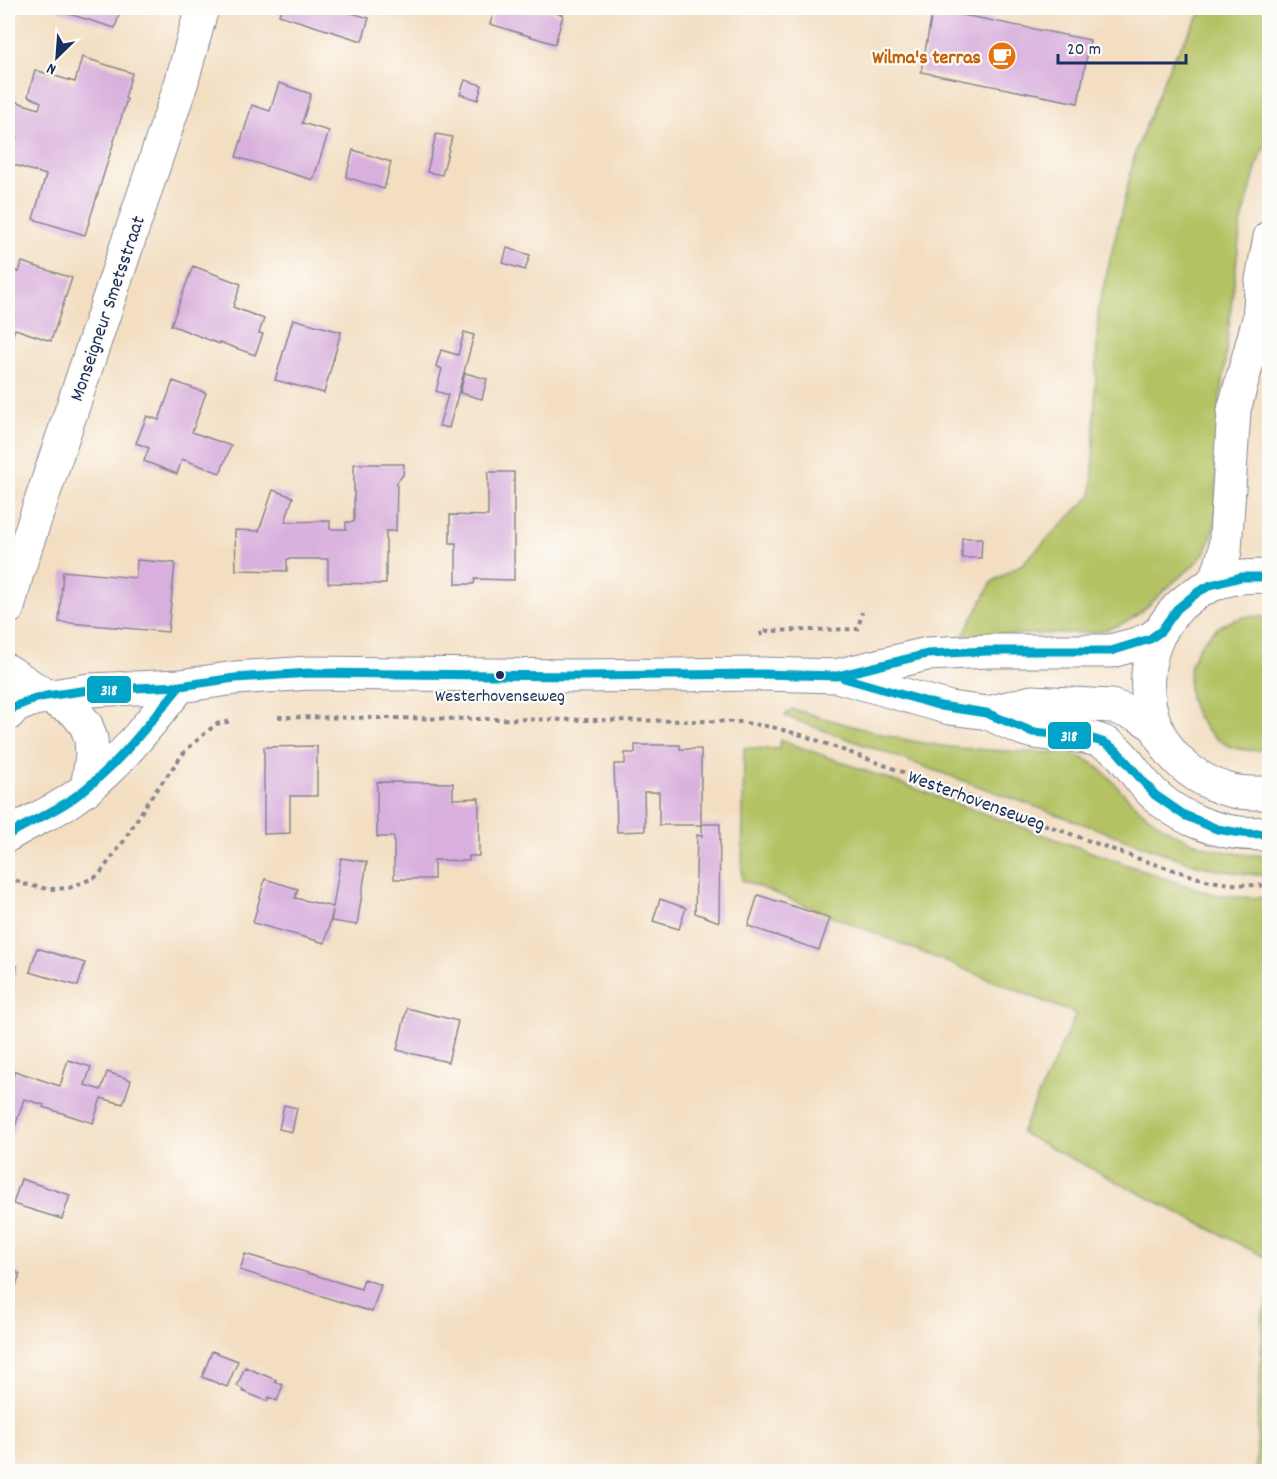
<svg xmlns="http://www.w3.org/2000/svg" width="1277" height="1479" viewBox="0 0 1277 1479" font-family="Dekko,sans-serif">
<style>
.green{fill:#b4c264;stroke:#687861;stroke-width:1.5}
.building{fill:#d8afdd}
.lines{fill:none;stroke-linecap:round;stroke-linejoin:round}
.street-casing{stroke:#878690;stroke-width:35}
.secondary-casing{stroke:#878690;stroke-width:35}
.primary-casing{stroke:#878690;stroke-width:35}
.path{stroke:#878690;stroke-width:4;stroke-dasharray:4.5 4.5;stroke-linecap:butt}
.street{stroke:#fff;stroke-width:33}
.secondary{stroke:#fff;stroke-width:33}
.primary{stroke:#fff;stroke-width:33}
.bus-1-casing{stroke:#fdfcf7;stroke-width:14}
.bus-1{stroke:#01a3c8;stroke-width:9}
.bus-dot{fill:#1b2f5e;stroke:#fdfcf7;stroke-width:2}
.labels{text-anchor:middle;stroke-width:4.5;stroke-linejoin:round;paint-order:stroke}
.bus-label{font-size:18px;fill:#1b2f5e;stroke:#fdfcf7}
.food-label{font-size:20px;font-weight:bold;fill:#c56008;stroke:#fdfcf7;text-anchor:end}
.street-label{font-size:20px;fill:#1b2f5e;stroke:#fdfcf7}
.line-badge{stroke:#fdfcf7;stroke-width:2}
.badge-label{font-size:16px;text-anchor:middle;font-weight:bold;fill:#fff}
</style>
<rect width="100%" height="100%" fill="#fdfcf7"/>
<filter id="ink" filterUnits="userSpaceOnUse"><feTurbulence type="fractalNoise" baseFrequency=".0167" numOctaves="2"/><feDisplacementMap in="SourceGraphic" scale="12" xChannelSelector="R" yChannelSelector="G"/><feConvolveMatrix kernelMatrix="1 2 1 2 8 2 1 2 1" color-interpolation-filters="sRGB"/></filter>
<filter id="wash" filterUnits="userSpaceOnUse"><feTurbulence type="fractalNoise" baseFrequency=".008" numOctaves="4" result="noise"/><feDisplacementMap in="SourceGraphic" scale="24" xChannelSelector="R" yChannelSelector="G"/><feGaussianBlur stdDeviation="1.35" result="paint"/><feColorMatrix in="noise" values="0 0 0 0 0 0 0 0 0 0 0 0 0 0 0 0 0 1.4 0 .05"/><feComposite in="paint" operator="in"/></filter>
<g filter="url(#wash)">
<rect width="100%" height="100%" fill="#f3dec2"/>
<path class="green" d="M1204 8H1269V136L1257 165 1241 225 1230 315 1222 392 1220 393C1219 417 1218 442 1217 466 1216 495 1221 531 1202 556 1192 569 1177 578 1165 590 1139 614 1132 624 1096 632L963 636 992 582 1022 564 1092 495 1098 310 1136 150 1171 62Z
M1250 616 1269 618 1270 750H1267C1253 751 1240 751 1227 745 1180 721 1175 656 1219 627 1228 621 1239 618 1250 616Z
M792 709C845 724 897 741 951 747 977 750 1003 751 1029 752 1046 753 1066 751 1083 758 1105 768 1116 787 1133 803 1172 840 1216 857 1269 855V875C1245 875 1221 871 1197 865L784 716Z
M780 740 1172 881 1214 894 1237 897 1269 898V1259L1021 1133 1076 1014 742 880 744 748 780 749Z
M1269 1295V1471H1256L1263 1313Z"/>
<g id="blocks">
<path class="building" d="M57 8H121L115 28 56 10Z
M282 8H334L369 18 362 41 279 15Z
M495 8H538L563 15 555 44 490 24Z
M933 9 1090 40 1078 103 921 72Z
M82 57 132 73 125 98 127 99 85 235 33 219 46 175 8 163 17 136 8 133V99L39 109 41 102 28 96 35 70 75 82Z
M465 80 482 85 478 100 460 94Z
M279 83 311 94 302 123 329 131 313 180 236 157 252 105 270 111Z
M436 134 452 137 442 175 427 172Z
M353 150 391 162 384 189 346 177Z
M507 248 530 255 525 270 503 263Z
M22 262 72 278 51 341 15 329 8 351V269L19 272Z
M193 266 241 284 233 307 264 319 259 333 263 334 255 355 219 342V344L171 325Z
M293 319 341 332 324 393 275 380Z
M464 332 474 335 449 428 439 426 448 395 436 391 442 369 436 366 441 350 458 355Z
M465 373 487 379 482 399 460 393Z
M173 381 206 393 192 432 231 446 220 473 182 459 177 474 144 461 149 448 136 443 147 416 159 420Z
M354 464H404L403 475 397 482 396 531H386V584L328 583V559H287V571L236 570 235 530 259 531 273 490 293 497 285 522 330 521V529H346V522H354Z
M488 472H514V580L475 579 474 584H456V543H450V515L488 516Z
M962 538H982L981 558H962Z
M137 560 175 563 168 632 59 622 63 571 136 578Z
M635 745H680V749H701V825H659V792H644L645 831 617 832 616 792H615L614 764H625V753H635Z
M317 746V796H290V833L264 834V747Z
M377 782 453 783V799L479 798V856H469V861L434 860V879H394V837H377Z
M702 824H720L719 922 695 913 697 835 702 836Z
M341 858 367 862 357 925 331 921 333 910 325 943 253 923 265 879 298 889 295 898 333 907Z
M758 895 830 918 819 950 748 926Z
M660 899 686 908 679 929 653 921Z
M37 948 85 963 78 986 30 972Z
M8 964 17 966 8 1004Z
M407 1008 458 1021 448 1062 397 1050Z
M68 1060 91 1067 85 1085 101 1090 107 1072 131 1080 123 1104 101 1098 93 1123 43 1107 44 1105 24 1099 12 1136 8 1135V1089H9L15 1071 60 1086Z
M284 1105 297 1108 292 1132 279 1129Z
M21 1179 70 1195 62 1219 13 1204Z
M245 1254 361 1289 364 1279 381 1285 372 1312 240 1270Z
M8 1269 20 1274 8 1308Z
M212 1351 238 1361 227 1387 202 1377Z
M245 1367 276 1380 275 1382 283 1385 277 1401 269 1397 267 1401 242 1391 243 1389 237 1386Z"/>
</g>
</g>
<g filter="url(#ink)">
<use href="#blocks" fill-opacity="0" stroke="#878690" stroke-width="1.5"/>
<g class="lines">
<g class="street-casing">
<path id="street" d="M8 608 17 573 181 84 202 8
M8 671 46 696"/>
</g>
<g class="secondary-casing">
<path id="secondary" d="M840 675 927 654 988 651H1111L1137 644 1150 639 1161 631
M46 696 74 710 86 725 91 739 92 756 87 789
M8 714 14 707 34 699 89 690 180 686 235 678 310 673 579 676 762 674 837 676 950 708 988 713 1032 702 1111 706 1138 715 1155 726
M8 835C28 822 52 813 72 799 116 769 147 726 180 686"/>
</g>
<g class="primary-casing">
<path id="primary" d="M1270 577C1249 575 1230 577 1212 585 1146 612 1129 695 1169 750 1184 770 1208 785 1233 791 1245 794 1258 793 1270 793
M1211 585 1220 569 1225 551 1234 410 1259 319 1262 280 1270 237
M988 713C1002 719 1020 730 1035 732 1057 736 1082 733 1103 742 1121 749 1130 767 1142 781 1172 818 1222 838 1270 833"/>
</g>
<path class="path" d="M762 636 761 631 858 629 862 612
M278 717 698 721 740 722 772 727 805 736 1133 857 1205 880 1230 884 1270 886
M8 876 23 884 48 889 69 888 98 876 123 842 149 800 186 750 216 724 232 721"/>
<use href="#street" class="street"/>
<use href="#secondary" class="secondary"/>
<use href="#primary" class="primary"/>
<g class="bus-1-casing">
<path id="bus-1" d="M844 678 941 706 986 713 1033 732 1078 736 1096 740 1105 743 1116 750 1155 795 1184 815 1217 829 1234 832 1252 834 1270 833
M8 714 14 707 34 699 46 696 89 690 180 686 215 681
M8 835C29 822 52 813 72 799 115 769 147 726 180 686L235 678 310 673 579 676 762 674 837 676 927 654 988 651H1111L1150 639 1161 631 1177 609 1198 592 1211 585 1241 577H1270"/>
</g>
<use href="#bus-1" class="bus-1"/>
</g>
</g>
<defs>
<g id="cafe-disc" transform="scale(1.5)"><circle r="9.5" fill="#e8710a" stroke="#fdfcf7"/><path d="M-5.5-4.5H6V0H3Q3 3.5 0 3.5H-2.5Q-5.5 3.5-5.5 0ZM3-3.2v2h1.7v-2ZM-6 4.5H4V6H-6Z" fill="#fff"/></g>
</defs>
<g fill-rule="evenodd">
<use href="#cafe-disc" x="1002" y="56"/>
</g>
<circle class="bus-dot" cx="500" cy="675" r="5"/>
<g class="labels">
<g class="bus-label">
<text x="500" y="701">Westerhovenseweg</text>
</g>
<g class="food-label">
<text x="981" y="63">Wilma's terras</text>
</g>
<g class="street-label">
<text transform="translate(106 308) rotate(-71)" y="7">Monseigneur Smetsstraat</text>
<text transform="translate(977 799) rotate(20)" y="7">Westerhovenseweg</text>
</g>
</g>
<g class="line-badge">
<rect x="86" y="675" width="46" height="29" rx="6" fill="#01a3c8"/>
<rect x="1047" y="721" width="45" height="29" rx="6" fill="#01a3c8"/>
</g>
<g class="badge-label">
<text x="109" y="695">318</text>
<text x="1069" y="741">318</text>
</g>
<rect width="1277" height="1479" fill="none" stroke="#fdfcf7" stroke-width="30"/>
<g transform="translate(57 57) rotate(205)" stroke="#fdfcf7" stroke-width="4.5" paint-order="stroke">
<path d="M0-4.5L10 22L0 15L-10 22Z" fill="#1b2f5e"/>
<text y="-9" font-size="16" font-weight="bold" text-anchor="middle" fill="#1b2f5e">N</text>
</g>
<path d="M1058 54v9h128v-9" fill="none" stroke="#1b2f5e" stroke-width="3"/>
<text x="1067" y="54" font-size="18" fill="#1b2f5e" stroke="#fdfcf7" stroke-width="4.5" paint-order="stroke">20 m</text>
</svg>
